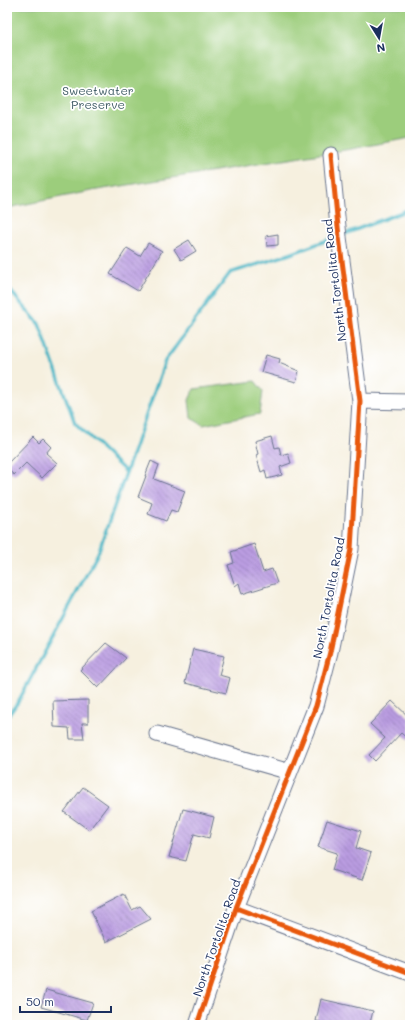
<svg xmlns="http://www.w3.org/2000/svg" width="417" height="1032" viewBox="0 0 417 1032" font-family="Mali,sans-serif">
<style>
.green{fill:#9ccd7c;stroke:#5c7e6d}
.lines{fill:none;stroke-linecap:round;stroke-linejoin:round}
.stream{stroke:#48b5c4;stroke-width:3.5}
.building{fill:url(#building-back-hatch)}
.minor-casing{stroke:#68738b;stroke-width:17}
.minor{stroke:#fff;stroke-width:15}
.cycleway-casing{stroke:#fff;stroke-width:8}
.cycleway{stroke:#e8590c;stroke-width:5}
.labels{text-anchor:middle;stroke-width:3.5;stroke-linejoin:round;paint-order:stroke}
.park-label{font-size:12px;fill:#425e67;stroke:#fff}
.street-label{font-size:12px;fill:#1b2f5e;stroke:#fff}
</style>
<defs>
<pattern id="building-back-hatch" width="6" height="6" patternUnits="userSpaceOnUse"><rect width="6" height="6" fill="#ba9ce1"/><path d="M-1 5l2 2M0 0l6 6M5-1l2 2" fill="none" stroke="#9680ba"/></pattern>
</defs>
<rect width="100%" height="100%" fill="#fff"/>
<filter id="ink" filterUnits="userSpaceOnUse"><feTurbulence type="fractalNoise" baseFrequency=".025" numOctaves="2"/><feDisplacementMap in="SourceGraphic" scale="8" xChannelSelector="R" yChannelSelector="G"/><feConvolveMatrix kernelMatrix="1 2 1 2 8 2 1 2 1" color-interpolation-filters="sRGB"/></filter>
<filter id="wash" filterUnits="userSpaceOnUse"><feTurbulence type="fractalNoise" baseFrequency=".012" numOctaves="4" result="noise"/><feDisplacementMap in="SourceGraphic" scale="16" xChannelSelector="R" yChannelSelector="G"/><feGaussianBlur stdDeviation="0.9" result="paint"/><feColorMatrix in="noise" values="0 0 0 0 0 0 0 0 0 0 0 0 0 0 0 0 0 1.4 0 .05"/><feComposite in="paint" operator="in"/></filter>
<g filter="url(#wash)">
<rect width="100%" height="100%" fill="#f6f0df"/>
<path class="green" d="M7 7H410V138L351 149 91 191 7 208Z
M255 381 263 391 260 414 203 425 191 418 189 400 194 389Z"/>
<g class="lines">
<path class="stream" d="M342 235 410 209
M7 287 39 324 75 423 126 472
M7 717 18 702 98 553 165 361 230 273 290 254 336 237"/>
</g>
<g id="blocks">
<path class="building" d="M278 234V245L267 246 266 236Z
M189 240 196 251 181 260 174 249Z
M148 243 162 251 138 291 110 274 127 248 140 256Z
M266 355 280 359 279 363 299 371 296 382 261 372Z
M272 436 275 448 279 447 281 455 288 453 291 463 280 467 282 475 267 479 265 470 261 472 256 455 258 454 255 441Z
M33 437 39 443 43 439 51 447 46 453 57 463 42 478 26 463 14 475 7 469V464Z
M151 461 159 465 154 479 185 491 177 512 171 510 166 521 148 514 152 503 138 497 146 476H145Z
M254 544 263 572 272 569 277 583 242 594 239 583 235 586 228 565 234 563 231 552Z
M106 643 126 658 98 688 80 670Z
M193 649 224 656 219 675 230 678 226 693 185 683Z
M88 700V723H82L84 739H70L69 728 54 727 53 701Z
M392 701 410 718V741L401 733 375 761 369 755 385 738 370 724Z
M83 787 108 805 89 830 64 812Z
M183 809 214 817 209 838 194 834 186 861 169 857Z
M327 820 361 831 356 848 371 853 362 880 332 870 337 853 318 847Z
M124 894 132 910 140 906 151 919 106 942 91 911Z
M46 990 93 1003 87 1020 41 1007Z
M321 999 373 1011 370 1023 366 1025H331L316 1021Z"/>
</g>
</g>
<g filter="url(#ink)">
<use href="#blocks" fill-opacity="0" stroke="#68738b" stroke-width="1"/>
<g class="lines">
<g class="minor-casing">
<path id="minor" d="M360 401 410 402
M157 734 290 772
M236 908 410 973
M197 1025 236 908 316 706 330 652 351 549 360 401 339 237 331 155"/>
</g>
<use href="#minor" class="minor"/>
<g class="cycleway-casing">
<path id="cycleway" d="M236 908 410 973
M197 1025 236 908 316 706 330 652 351 549 360 401 339 237 331 155"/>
</g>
<use href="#cycleway" class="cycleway"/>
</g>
</g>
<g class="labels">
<g class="park-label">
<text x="98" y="95">Sweetwater<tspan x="98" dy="14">Preserve</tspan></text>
</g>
<g class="street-label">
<text transform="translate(335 280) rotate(-97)" y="4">North Tortolita Road</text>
<text transform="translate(329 598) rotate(-79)" y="4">North Tortolita Road</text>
<text transform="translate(217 938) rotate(-71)" y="4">North Tortolita Road</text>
</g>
</g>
<rect width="417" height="1032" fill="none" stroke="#fff" stroke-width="24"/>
<g transform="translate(379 38) rotate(169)" stroke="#ffffff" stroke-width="3" paint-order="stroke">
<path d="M0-3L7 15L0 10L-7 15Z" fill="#1b2f5e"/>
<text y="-6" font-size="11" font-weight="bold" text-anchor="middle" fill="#1b2f5e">N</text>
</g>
<path d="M20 1006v6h91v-6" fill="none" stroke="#1b2f5e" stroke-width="2"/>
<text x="26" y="1006" font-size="12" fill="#1b2f5e" stroke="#ffffff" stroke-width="3" paint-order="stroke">50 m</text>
</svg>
